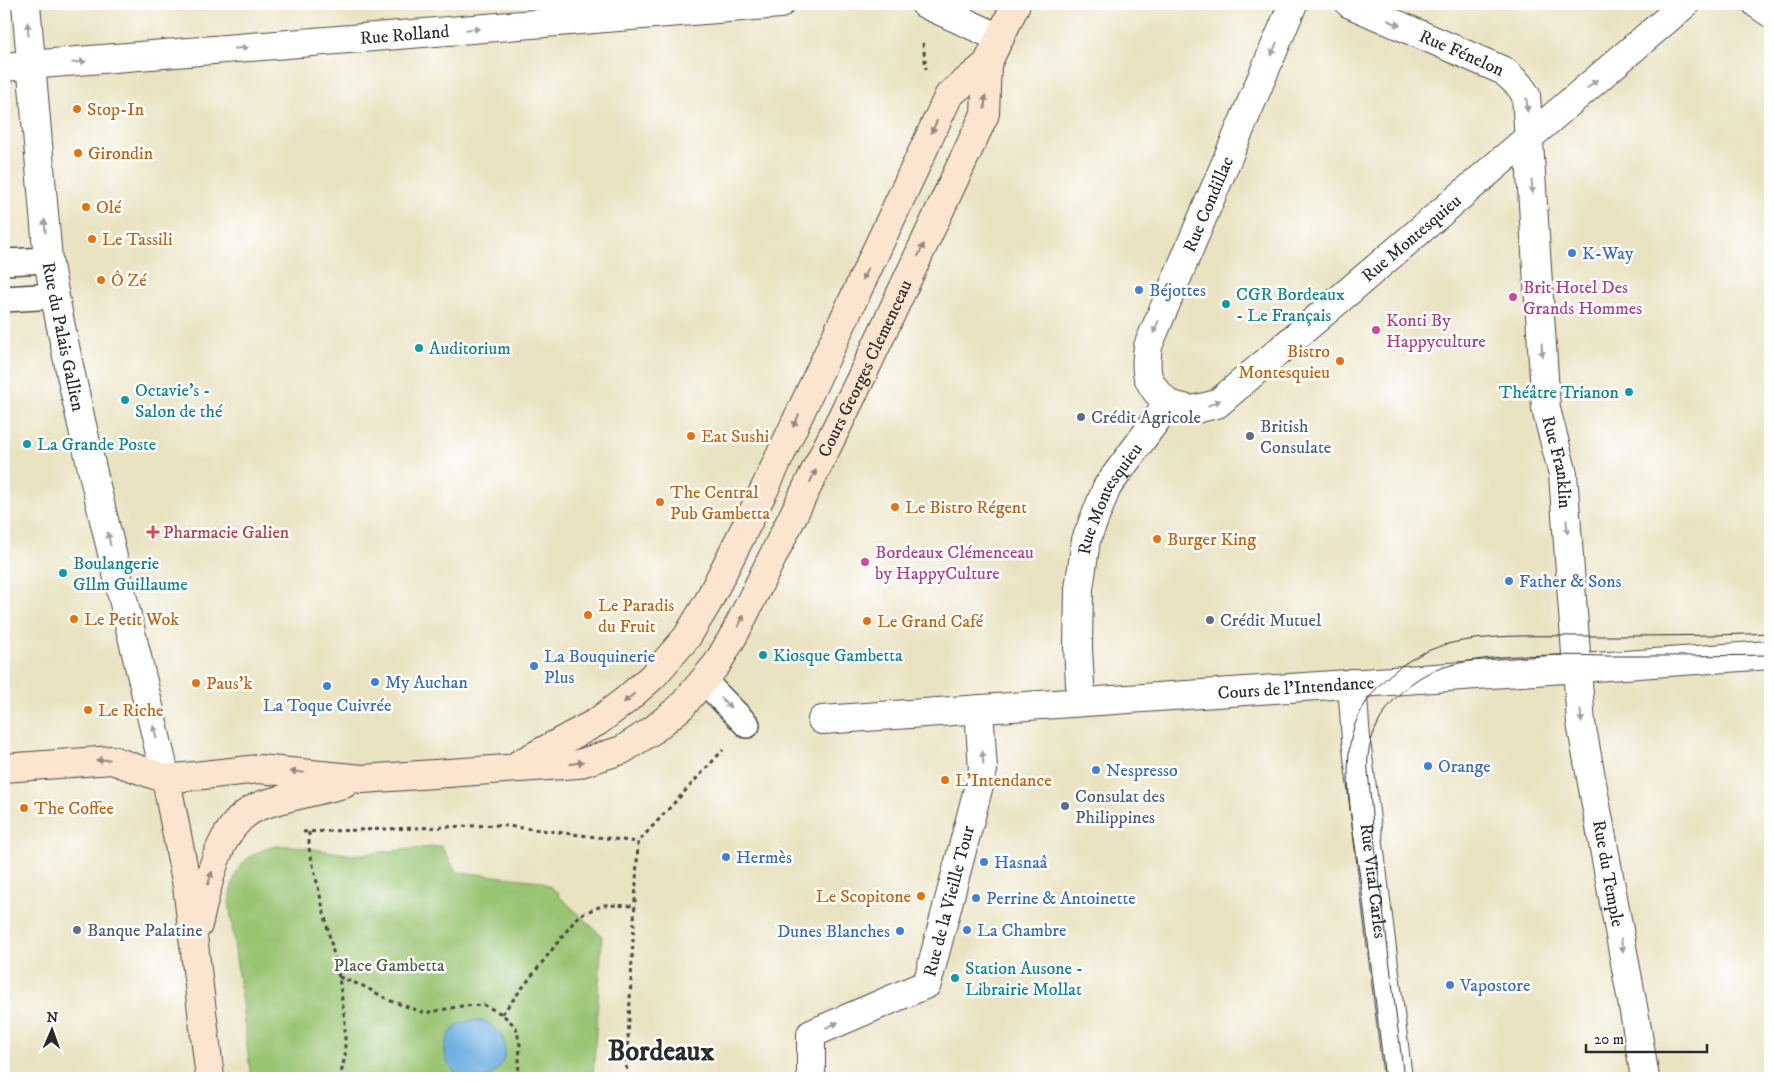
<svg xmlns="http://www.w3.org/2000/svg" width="1774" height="1082" viewBox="0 0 1774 1082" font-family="'IM FELL DW Pica',serif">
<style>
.green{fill:#99c472;stroke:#62784e}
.water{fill:#6daee1;stroke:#4c6c86}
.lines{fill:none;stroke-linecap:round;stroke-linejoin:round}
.lane-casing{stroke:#484742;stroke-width:28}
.street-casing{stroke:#484742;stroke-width:30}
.secondary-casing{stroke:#484742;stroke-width:30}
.path{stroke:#484742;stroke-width:3;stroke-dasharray:4 4;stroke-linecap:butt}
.lane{stroke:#fff;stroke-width:25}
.street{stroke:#fff;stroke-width:28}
.secondary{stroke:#fbe5cf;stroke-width:28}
.tram{stroke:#2b2b2b;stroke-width:1}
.oneway{fill:#a0a0a0}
.oneway2{fill:#93887d}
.food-dot{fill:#e8710a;stroke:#fff;stroke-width:2}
.shop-dot{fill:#3f7fe0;stroke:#fff;stroke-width:2}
.hotel-dot{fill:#d1479c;stroke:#fff;stroke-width:2}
.culture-dot{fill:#0f9aa8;stroke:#fff;stroke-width:2}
.service-dot{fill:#5c6f8a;stroke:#fff;stroke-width:2}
.health-dot{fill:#e0444e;stroke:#fff;stroke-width:2}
.labels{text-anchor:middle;stroke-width:5;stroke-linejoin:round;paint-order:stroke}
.street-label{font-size:18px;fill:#2b2b2b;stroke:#fff}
.food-label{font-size:18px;fill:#c56008;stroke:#fff;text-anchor:start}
.shop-label{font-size:18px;fill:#366cbe;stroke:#fff;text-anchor:start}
.hotel-label{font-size:18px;fill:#b23c85;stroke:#fff;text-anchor:start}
.culture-label{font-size:18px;fill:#0d838f;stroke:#fff;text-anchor:start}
.service-label{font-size:18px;fill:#4e5e75;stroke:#fff;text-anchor:start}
.health-label{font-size:18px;fill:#be3a42;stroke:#fff;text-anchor:start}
.park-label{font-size:18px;fill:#526144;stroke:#fff}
.town-label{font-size:28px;font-weight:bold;fill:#2b2b2b;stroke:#fff}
</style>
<rect width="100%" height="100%" fill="#fff"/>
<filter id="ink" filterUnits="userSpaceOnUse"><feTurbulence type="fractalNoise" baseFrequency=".02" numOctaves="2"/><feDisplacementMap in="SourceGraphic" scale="10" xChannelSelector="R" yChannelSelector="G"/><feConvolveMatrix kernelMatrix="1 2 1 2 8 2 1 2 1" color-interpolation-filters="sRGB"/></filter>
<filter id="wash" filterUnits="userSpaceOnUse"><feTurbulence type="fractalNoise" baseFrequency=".0096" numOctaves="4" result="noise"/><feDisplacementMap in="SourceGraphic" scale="20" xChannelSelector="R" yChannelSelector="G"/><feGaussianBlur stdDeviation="1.12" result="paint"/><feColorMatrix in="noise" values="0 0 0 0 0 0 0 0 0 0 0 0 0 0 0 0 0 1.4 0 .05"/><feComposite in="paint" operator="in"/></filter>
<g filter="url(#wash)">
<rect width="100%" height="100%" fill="#eae3c2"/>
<path class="green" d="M276 846H293L353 855 441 846 457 872 541 881 559 893 558 895 602 936 593 1078H251L229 901C234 869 243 854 276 846Z"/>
<path class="water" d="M445 1050a30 30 0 1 1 60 0a30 30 0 1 1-60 0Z"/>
</g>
<g filter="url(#ink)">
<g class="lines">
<g class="lane-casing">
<path id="lane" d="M4 262 48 260
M4 299 55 296
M704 681 747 725"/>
</g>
<g class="street-casing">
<g id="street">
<path id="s1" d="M26 4 48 260C80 434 126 606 166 779"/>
<path d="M925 4 1000 38"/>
<path id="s2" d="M1350 4 1504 71 1519 85 1526 95 1546 409 1563 474 1581 723 1636 1023 1645 1078"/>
<path d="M1757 4 1770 13"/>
<path id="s3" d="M4 67 780 4"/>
<path id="s4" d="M1168 404 1192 410 1217 404 1685 4"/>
<path id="s5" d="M1168 404C1147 382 1144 377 1148 346L1293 4"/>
<path id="s6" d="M1352 683 1356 740 1398 1078"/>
<path id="s7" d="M1081 702 1078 648 1079 589 1086 540 1107 487 1168 404"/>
<path id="s8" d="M822 720 1770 655"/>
<path id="s9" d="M811 1078V1034L927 984 983 770 979 709"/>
</g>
</g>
<g class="secondary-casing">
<g id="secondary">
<path d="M519 764 597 722 626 700 653 676 687 637 708 602 764 490 949 95 987 64"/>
<path id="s10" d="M4 768 112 760 166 779 259 769 363 779 578 764 622 750 653 730 682 706 717 664 735 633 861 378 985 114 987 64 1016 4"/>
<path d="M166 779 187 886 210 1078"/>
<path d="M198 925C208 885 217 821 262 805 289 796 317 791 344 784"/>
</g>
</g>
<path class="path" d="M923 43 926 69
M303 832 499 825 638 842
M309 832V848L339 977 345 1022V1056L340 1078
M339 977 363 986 391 1001 425 1013 461 1006 484 1005 502 1014 516 1027 520 1045 518 1078
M502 1014 579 915 604 905 636 906
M626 1078 638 842 723 750"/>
<use href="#lane" class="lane"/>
<use href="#street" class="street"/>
<use href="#secondary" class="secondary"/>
<path class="tram" d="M1385 1078C1377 1014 1369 949 1361 885 1355 839 1339 768 1355 724 1372 680 1416 648 1462 641 1503 634 1547 636 1588 636 1649 636 1709 636 1770 633
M1404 1078C1395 1006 1386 934 1377 862 1374 839 1372 816 1370 792 1369 778 1366 763 1369 750 1375 716 1402 684 1433 671 1479 652 1557 655 1607 656 1661 656 1716 656 1770 655"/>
</g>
<defs><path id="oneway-solid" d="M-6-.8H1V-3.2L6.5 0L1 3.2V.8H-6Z" transform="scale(1.25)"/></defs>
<g class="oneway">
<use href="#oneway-solid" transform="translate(1394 23) rotate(24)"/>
<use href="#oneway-solid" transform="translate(28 29) rotate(-95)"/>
<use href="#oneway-solid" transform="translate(473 29) rotate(-5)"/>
<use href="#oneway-solid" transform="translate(241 48) rotate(-5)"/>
<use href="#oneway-solid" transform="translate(1274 49) rotate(113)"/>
<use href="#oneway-solid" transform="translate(79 62) rotate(-5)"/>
<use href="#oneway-solid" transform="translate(1592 84) rotate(-41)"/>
<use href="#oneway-solid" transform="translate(1527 105) rotate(86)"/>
<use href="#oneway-solid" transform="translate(1532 187) rotate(87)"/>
<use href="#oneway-solid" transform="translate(45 226) rotate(-95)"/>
<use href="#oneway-solid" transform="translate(1156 327) rotate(113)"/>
<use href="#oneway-solid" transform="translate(1542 350) rotate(86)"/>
<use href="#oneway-solid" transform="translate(1214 403) rotate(-24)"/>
<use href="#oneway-solid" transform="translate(1567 527) rotate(86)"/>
<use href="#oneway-solid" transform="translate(109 539) rotate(-103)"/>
<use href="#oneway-solid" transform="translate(726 703) rotate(47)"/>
<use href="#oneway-solid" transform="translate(1581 716) rotate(85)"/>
<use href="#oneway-solid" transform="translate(155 732) rotate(-103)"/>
<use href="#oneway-solid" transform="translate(983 758) rotate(-94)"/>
<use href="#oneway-solid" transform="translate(1622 945) rotate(80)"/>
<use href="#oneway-solid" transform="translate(832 1025) rotate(-24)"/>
</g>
<g class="oneway2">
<use href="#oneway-solid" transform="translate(985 102) rotate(-87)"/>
<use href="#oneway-solid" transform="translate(934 127) rotate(115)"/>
<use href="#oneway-solid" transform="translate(921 250) rotate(-65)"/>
<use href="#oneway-solid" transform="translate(865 274) rotate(115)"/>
<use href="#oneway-solid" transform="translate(796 421) rotate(115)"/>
<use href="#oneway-solid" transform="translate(813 476) rotate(-64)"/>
<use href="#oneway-solid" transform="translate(741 621) rotate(-64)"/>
<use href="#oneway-solid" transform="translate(629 698) rotate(140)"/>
<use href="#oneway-solid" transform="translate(103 760) rotate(176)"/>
<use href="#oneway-solid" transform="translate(577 763) rotate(-10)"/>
<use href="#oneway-solid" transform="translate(297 772) rotate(-174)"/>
<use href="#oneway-solid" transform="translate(210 878) rotate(-73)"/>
</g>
</g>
<g class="food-dot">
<circle cx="77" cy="109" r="5"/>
<circle cx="78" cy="153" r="5"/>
<circle cx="86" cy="207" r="5"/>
<circle cx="92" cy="239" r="5"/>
<circle cx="101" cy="280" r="5"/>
<circle cx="1340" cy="361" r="5"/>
<circle cx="691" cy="436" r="5"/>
<circle cx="660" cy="502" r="5"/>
<circle cx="895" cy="507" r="5"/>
<circle cx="1157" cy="539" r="5"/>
<circle cx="588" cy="615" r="5"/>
<circle cx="74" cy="619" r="5"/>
<circle cx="867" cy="621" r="5"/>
<circle cx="196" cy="683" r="5"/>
<circle cx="88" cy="710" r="5"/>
<circle cx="945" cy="780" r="5"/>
<circle cx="24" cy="808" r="5"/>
<circle cx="921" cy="896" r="5"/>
</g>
<g class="shop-dot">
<circle cx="1572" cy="253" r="5"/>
<circle cx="1139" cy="290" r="5"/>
<circle cx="1509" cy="581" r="5"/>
<circle cx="534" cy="666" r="5"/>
<circle cx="375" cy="682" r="5"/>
<circle cx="327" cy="686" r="5"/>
<circle cx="1428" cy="766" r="5"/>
<circle cx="1096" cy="770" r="5"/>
<circle cx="726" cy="857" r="5"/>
<circle cx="984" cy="862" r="5"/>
<circle cx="976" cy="898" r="5"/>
<circle cx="967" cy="930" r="5"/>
<circle cx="900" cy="931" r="5"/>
<circle cx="1450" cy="985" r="5"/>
</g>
<g class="hotel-dot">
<circle cx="1513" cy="297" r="5"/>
<circle cx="1376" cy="330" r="5"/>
<circle cx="865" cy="562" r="5"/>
</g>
<g class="culture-dot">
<circle cx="1226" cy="304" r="5"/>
<circle cx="419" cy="348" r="5"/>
<circle cx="1629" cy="392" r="5"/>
<circle cx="125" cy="400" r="5"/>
<circle cx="27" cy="444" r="5"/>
<circle cx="63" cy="573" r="5"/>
<circle cx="763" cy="655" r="5"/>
<circle cx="955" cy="978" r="5"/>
</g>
<g class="service-dot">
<circle cx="1081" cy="417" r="5"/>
<circle cx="1250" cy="436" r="5"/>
<circle cx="1210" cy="620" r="5"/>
<circle cx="1065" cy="806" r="5"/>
<circle cx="77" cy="930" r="5"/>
</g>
<path class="health-dot" d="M150.5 524.5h5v5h5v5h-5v5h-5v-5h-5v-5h5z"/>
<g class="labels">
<g class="street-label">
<text dy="6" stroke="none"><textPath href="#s3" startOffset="402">Rue Rolland</textPath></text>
<text dy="6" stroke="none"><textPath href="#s2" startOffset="122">Rue Fénelon</textPath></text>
<text dy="6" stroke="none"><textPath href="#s5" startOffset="219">Rue Condillac</textPath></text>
<text dy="6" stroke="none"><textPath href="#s4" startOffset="306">Rue Montesquieu</textPath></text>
<text dy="6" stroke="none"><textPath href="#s1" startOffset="335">Rue du Palais Gallien</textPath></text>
<text dy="6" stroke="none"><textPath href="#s10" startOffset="1085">Cours Georges Clemenceau</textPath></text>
<text dy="6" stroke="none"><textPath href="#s2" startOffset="570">Rue Franklin</textPath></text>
<text dy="6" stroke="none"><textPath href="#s7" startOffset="210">Rue Montesquieu</textPath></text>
<text dy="6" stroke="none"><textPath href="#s8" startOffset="475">Cours de l'Intendance</textPath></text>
<text dy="6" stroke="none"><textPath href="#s2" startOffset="985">Rue du Temple</textPath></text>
<text dy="6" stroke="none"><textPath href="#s6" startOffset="199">Rue Vital Carles</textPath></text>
<text dy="6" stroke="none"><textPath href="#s9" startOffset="256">Rue de la Vieille Tour</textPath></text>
</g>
<g class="food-label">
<text x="87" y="115">Stop-In</text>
<text x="88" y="159">Girondin</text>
<text x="96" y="213">Olé</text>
<text x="102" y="245">Le Tassili</text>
<text x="111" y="286">Ô Zé</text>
<text x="1330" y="357" text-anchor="end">Bistro<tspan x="1330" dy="21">Montesquieu</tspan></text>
<text x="701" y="442">Eat Sushi</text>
<text x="670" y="498">The Central<tspan x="670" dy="21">Pub Gambetta</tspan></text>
<text x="905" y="513">Le Bistro Régent</text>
<text x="1167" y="545">Burger King</text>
<text x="598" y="611">Le Paradis<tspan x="598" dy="21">du Fruit</tspan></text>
<text x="84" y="625">Le Petit Wok</text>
<text x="877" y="627">Le Grand Café</text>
<text x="206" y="689">Paus'k</text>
<text x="98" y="716">Le Riche</text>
<text x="955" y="786">L'Intendance</text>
<text x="34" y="814">The Coffee</text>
<text x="911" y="902" text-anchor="end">Le Scopitone</text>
</g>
<g class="shop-label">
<text x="1582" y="259">K-Way</text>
<text x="1149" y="296">Béjottes</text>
<text x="1519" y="587">Father &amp; Sons</text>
<text x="544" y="662">La Bouquinerie<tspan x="544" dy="21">Plus</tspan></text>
<text x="385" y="688">My Auchan</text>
<text x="327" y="711" text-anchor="middle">La Toque Cuivrée</text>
<text x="1438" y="772">Orange</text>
<text x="1106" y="776">Nespresso</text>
<text x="736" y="863">Hermès</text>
<text x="994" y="868">Hasnaâ</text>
<text x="986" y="904">Perrine &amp; Antoinette</text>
<text x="977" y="936">La Chambre</text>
<text x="890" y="937" text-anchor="end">Dunes Blanches</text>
<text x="1460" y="991">Vapostore</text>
</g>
<g class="hotel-label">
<text x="1523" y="293">Brit Hotel Des<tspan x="1523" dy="21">Grands Hommes</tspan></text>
<text x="1386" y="326">Konti By<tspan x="1386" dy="21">Happyculture</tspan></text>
<text x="875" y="558">Bordeaux Clémenceau<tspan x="875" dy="21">by HappyCulture</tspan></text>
</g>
<g class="culture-label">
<text x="1236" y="300">CGR Bordeaux<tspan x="1236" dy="21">- Le Français</tspan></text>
<text x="429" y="354">Auditorium</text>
<text x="135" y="396">Octavie's -<tspan x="135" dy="21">Salon de thé</tspan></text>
<text x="1619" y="398" text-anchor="end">Théâtre Trianon</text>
<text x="37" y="450">La Grande Poste</text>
<text x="73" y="569">Boulangerie<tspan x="73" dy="21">Gllm Guillaume</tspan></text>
<text x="773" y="661">Kiosque Gambetta</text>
<text x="965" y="974">Station Ausone -<tspan x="965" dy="21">Librairie Mollat</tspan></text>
</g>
<g class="service-label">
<text x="1091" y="423">Crédit Agricole</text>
<text x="1260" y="432">British<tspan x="1260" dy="21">Consulate</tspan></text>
<text x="1220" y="626">Crédit Mutuel</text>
<text x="1075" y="802">Consulat des<tspan x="1075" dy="21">Philippines</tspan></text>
<text x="87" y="936">Banque Palatine</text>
</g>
<g class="health-label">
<text x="163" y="538">Pharmacie Galien</text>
</g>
<g class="park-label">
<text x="389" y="971">Place Gambetta</text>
</g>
<g class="town-label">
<text x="661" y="1060">Bordeaux</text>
</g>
</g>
<rect width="1774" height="1082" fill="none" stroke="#fff" stroke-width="20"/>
<g transform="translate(52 1030) rotate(2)" stroke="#ffffff" stroke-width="4" paint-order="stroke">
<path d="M0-4L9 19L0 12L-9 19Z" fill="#2b2b2b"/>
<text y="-8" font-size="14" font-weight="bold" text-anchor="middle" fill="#2b2b2b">N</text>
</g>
<path d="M1586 1044v8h121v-8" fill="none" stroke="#2b2b2b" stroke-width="2.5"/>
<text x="1594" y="1044" font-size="15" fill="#2b2b2b" stroke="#ffffff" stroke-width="4" paint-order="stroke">20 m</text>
</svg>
